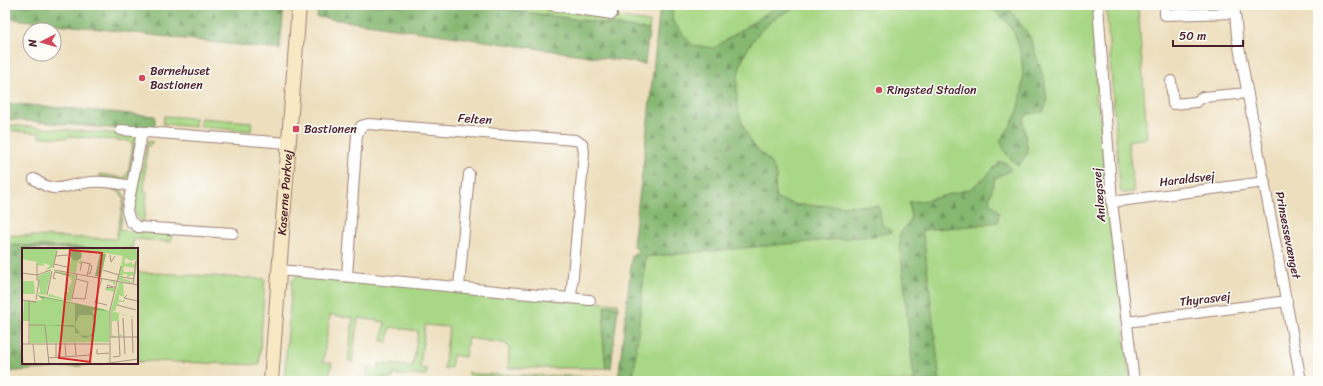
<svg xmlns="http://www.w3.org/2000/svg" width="1323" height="386" viewBox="0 0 1323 386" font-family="Sriracha,sans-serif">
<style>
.grass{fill:#a8d785;stroke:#797b58}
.forest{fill:url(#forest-firs);stroke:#686c4e}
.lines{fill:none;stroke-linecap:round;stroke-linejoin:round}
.street-casing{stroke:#9c7f74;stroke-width:12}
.secondary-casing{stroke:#9c7f74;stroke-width:16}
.street{stroke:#fff;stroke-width:10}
.secondary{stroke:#f8e8c3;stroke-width:14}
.poi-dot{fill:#d1495b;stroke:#fdfcf7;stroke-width:1.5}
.labels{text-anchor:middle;stroke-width:3;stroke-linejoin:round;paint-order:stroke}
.poi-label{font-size:12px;fill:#4a1f2b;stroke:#fdfcf7;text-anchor:start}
.street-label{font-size:12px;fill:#4a1f2b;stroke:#fdfcf7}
.inset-road{fill:none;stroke:#ac9283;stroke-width:1}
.view{fill:#d62828;fill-opacity:0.15;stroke:#d62828;stroke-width:2}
.inset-edge{fill:none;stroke:#4a1f2b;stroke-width:2}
</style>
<defs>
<pattern id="forest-firs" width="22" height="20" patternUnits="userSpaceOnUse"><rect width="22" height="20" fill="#86b872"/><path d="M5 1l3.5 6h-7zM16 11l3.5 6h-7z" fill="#70955e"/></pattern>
</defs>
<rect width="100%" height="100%" fill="#fdfcf7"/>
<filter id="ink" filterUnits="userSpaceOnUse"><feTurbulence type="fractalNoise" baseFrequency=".025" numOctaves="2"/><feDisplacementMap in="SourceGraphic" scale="8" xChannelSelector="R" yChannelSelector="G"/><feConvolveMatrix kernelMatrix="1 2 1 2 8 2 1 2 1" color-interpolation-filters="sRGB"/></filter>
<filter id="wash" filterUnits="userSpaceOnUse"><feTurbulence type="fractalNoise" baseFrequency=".012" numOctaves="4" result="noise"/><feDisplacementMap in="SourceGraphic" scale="16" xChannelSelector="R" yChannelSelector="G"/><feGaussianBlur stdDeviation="0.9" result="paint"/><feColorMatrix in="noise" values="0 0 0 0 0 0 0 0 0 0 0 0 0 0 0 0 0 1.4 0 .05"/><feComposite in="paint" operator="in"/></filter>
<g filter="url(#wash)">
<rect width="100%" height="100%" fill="#eddfbe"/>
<path class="grass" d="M476 5H524L613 18 614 17 650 22 649 30Z
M669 5H1093L1096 50 1092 52 1093 60 1096 62 1099 90 1095 94 1096 102 1099 105 1107 201 1105 204V208L1108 209 1116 273 1114 276V283L1118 284 1130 381H629Z
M1106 5H1138L1147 138 1128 141 1134 192H1133L1123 193 1120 191Z
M164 116 195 118V127L163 124Z
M201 118 252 122 251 131 200 127Z
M5 125 134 135 136 138 129 177 123 181 100 177V174L123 178 128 173 133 144 129 141 69 136 68 138 39 137V133L5 130Z
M147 141 153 142 147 147 144 192H147L144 221H141L134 211Z
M101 187 121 190 125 197 120 230 172 234 171 242 134 239 132 249 5 245V235L116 239 124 198 119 191Z
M137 272 265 279 259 365 152 361 137 362Z
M297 275 618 304V307L609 306 605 307 603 337 606 368H508L509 350 507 344 468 338 465 357 453 355 451 368 447 367 446 369H444L449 327 425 325 420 368 428 369 426 375H393V378H372L367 375V367L379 369V364L413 366 418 331 390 327 388 342 382 341 385 322 358 318 352 362 348 361 353 318 330 315 323 362 332 363 330 375C319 380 304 371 294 381H284L292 281Z
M468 372 475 374 610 377V381H537V377H471L469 375Z"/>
<path class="forest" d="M5 5H284L280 50 5 18Z
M318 5H476L649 30 645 64 317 17Z
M660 5H673L672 20 692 45 714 48 779 5H800C783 12 762 26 752 42 735 66 732 100 744 127 746 133 750 140 754 146 758 151 765 155 769 161 773 165 775 172 777 177L775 182 776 199 798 205 879 206 882 225 892 232 873 236 646 257 633 381H618L632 256 637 253 638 251 633 244 644 158Z
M986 5H1004L1011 11 1030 37 1045 82 1047 102 1043 112 1027 114 1023 121 1028 153 1018 166 1007 155 1000 141C1006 133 1012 124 1016 115 1026 92 1025 49 1011 28 1005 18 995 11 986 5Z
M5 103 155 116V125L153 129H120L5 119Z
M1000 162 1006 163 1011 170 995 178 989 201 999 212 998 222 971 226 922 230 925 249 940 381H914L899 236C902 229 907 226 911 219L909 202 927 200 970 189 985 177Z
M5 245 124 249H23V363L101 364 5 372Z
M609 306 618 307 611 368H606L603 337 605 307Z"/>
</g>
<g filter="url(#ink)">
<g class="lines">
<g class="street-casing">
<path id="street" d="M551 5 612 14
M1098 5 1112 202 1134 381
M1165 5V15L1235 13 1237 36 1301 381
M1171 81 1173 104 1196 102 1203 97 1248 93
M121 130 288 143
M142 132 127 211 130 221 138 227 233 233
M34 179C57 195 60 186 84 183 100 180 116 183 131 186
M1112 202 1265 182
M280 270 590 300
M347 276 357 135 361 126 368 124 575 140 582 143 584 152 571 298
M459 287 469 174
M1127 322 1287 301"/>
</g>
<g class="secondary-casing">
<g id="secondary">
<path id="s1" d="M271 381 299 5"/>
</g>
</g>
<use href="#street" class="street"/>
<use href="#secondary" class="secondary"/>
</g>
</g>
<g class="poi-dot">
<circle cx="142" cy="78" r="4"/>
<circle cx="879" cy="90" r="4"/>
<rect x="292" y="125" width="8" height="8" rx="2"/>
</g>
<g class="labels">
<g class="poi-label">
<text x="150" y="75">Børnehuset<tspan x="150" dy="14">Bastionen</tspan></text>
<text x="887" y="94">Ringsted Stadion</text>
<text x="304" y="133">Bastionen</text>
</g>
<g class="street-label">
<text transform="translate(475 119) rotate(4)" y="4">Felten</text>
<text transform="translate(1187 179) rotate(-7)" y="4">Haraldsvej</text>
<text dy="4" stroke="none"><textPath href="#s1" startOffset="189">Kaserne Parkvej</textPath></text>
<text transform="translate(1099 195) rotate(-95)" y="4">Anlægsvej</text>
<text transform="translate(1288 235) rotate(79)" y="4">Prinsessevænget</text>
<text transform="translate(1205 299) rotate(-7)" y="4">Thyrasvej</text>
</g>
</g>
<g transform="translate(22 248)">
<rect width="116" height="116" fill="#eddfbe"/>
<path d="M0 0H114L116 11 112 35 114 13 113 11 109 13 104 10 102 13 104 16 110 14V17L113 15 112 22V20L103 18 101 21 102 24H112L111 30V27L105 29V26H101L100 30 110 34 111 31 110 35 96 32 101 8 70 3 67 15 64 14 67 15 69 4 61 2 59 13H63H60L59 17 56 14 54 25 38 22 47 24 49 11 58 13 60 2H35L31 19 23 23 28 17 20 15 23 18 15 17V14L0 11ZM29 23 24 47 15 46 18 44 16 28ZM33 23 54 27 49 53 44 52 45 47 43 52 25 48 28 46 42 51V44H47L45 39H49L46 36 49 37 50 32 47 31 51 30 33 24 30 26ZM81 31 94 34 92 38 91 34 86 33 84 39 93 40 88 62 87 94 8 95V73H1L2 53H14L20 52V49L87 63 92 44 83 42 86 32ZM97 34 110 36 101 35 102 49 97 47V52L101 53 103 50 102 54H95L97 57H95L93 63H89L116 70 110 68 109 71V68L102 67 101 69V66H97L96 88 100 86V88H96V73H90V87L95 89H89V62Z" fill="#a8d785"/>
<path d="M48.5 7a5.5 5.5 0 1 1 11 0a5.5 5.5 0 1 1-11 0ZM78 5 84 6 79 29 73 28ZM15 47 81 61 86 63 70 62 74 74 73 83 70 88 62 90 57 87 67 88 72 84V72L70 67H57L53 77V56L23 50 20 51ZM23 77H52L58 86 53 85V79Z" fill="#86b872"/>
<path d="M0 33H12L13 46H0Z" fill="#a8d785"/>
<path class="inset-road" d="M88 7 89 14 93 8M34 8 46 7M32 16 45 19M31 20 35 3M32 22 116 37M81 22 97 27M58 23 60 14 68 16M0 25 15 27 29 22M66 25 68 26 70 18 67 17M65 28 68 15M100 29 112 31M34 31 31 30 33 24 46 27 44 46M111 36 114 13M91 39 85 40 86 37 91 39H94M25 47 30 23M105 47 102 50 116 53M50 50 63 51 66 34 54 31M50 51 55 26M0 52 14 54 10 53M7 52V96M14 52 17 32H15V15M73 54 85 57M73 55 80 30M95 57 114 62M101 70 103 106M110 71 111 105M7 77H23L27 116M88 89H116M34 95V109M43 95 44 108M53 95 54 107M0 96H87M11 96 13 116M0 100 1 116M75 101V106L87 105M91 109 98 108 96 73M26 110 68 107 70 101M88 115V62L99 18M80 116 116 111"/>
<path class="view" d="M48 2 80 5 68 114 37 110Z"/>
<rect width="116" height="116" class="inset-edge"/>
</g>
<rect width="1323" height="386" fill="none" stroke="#fdfcf7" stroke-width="20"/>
<g transform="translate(42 42) rotate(264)"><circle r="19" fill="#fdfcf7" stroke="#b5a4a5"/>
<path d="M0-3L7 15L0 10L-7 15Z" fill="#d1495b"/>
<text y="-6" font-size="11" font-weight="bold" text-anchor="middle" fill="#4a1f2b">N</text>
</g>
<path d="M1173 40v6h70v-6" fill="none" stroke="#4a1f2b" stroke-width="2"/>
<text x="1179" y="40" font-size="12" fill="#4a1f2b" stroke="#fdfcf7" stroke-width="3" paint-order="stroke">50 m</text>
</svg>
